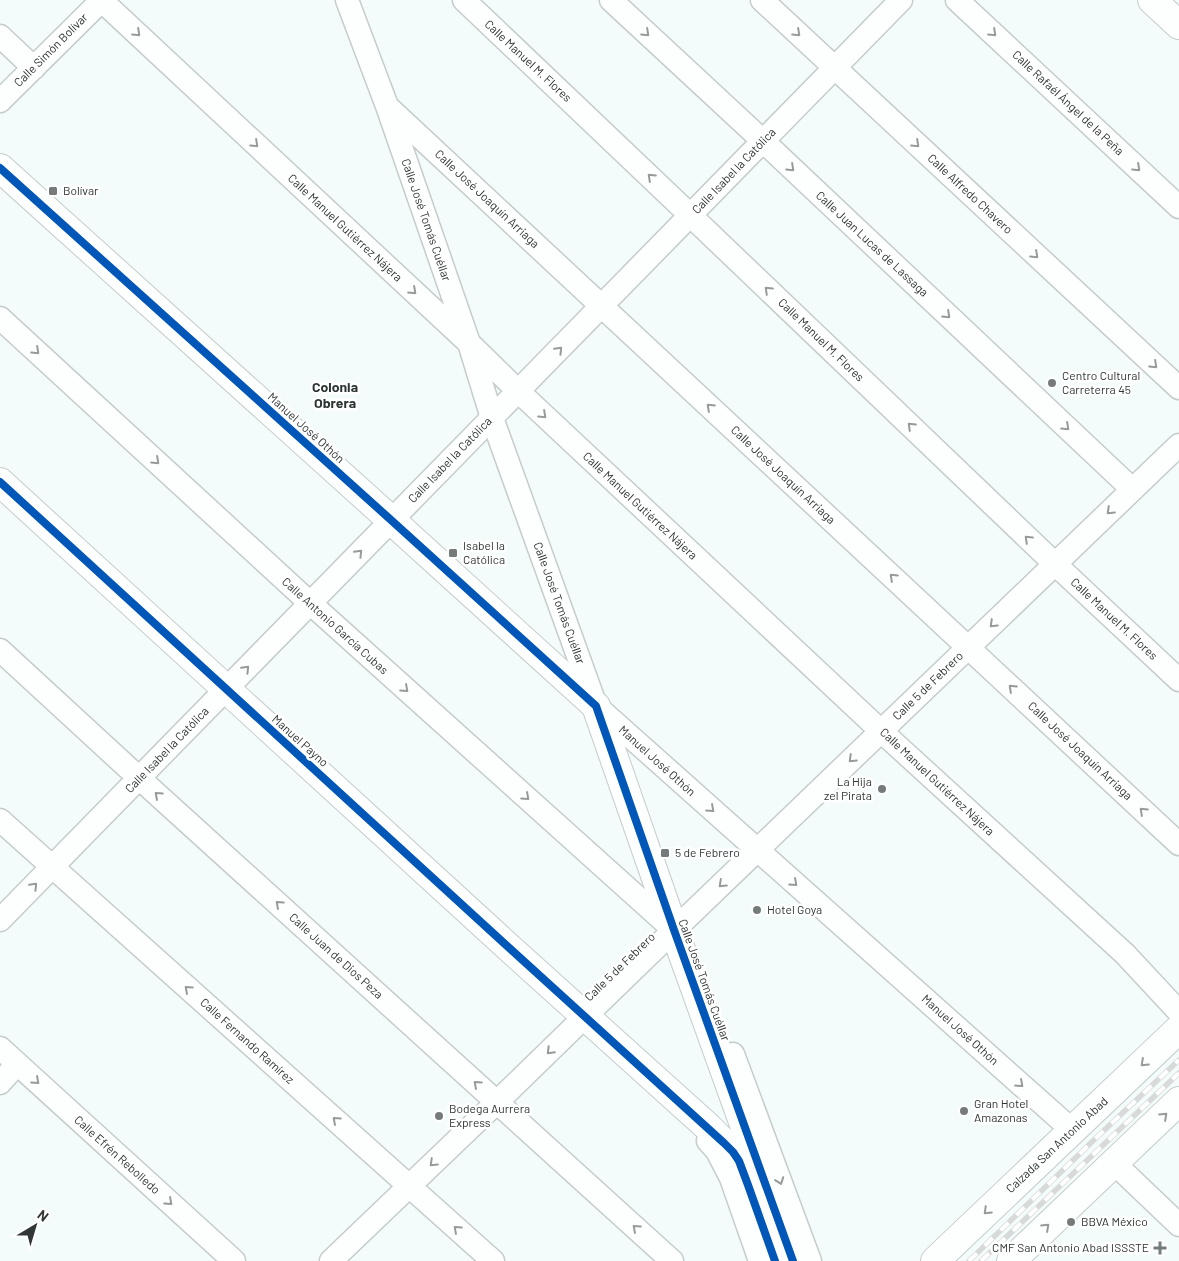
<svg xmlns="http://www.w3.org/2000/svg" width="1179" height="1261" viewBox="0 0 1179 1261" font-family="Barlow,sans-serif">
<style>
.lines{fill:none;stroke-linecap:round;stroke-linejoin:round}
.minor-casing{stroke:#c5cccb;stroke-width:25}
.major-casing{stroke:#c5cccb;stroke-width:30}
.highway-casing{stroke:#c5cccb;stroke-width:30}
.minor{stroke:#fdfffe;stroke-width:22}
.major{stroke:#fdfffe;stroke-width:28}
.highway{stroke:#fdfffe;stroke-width:28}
.rail-casing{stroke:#d7dad9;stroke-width:5.5}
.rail{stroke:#fff;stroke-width:4;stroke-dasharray:11;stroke-linecap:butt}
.cycleway-casing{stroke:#fff;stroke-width:11}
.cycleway{stroke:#0057b8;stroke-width:8}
.oneway{stroke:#979a9a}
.poi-dot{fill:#757b7b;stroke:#fff;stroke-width:2}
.labels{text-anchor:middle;stroke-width:5;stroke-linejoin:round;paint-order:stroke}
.street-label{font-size:12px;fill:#313636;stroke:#fff}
.poi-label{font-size:12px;fill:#313636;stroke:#fff;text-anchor:start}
.neighbourhood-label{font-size:14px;font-weight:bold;fill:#2a3534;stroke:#fff}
</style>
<rect width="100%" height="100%" fill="#f4fcfb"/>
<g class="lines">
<g class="minor-casing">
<path id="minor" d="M101 0 469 343 518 391 881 731 1125 954 1179 1012
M347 0 387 106 469 343 492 418 596 706 1072 1130
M464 0 690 215 1055 564 1179 680
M611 0 763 141 1132 489
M762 0 1179 388
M957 0 1179 207
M0 36 34 68
M0 101 102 0
M390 109 1179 844
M0 318 310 603 676 932
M0 650 139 778 672 1261
M0 820 493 1261
M0 920 901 0
M0 1048 234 1261
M733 1054 810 1261
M0 1083 17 1064
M708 1141 717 1151 731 1178 760 1261
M1114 1163 1179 1225
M331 1261 497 1102 674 930 1179 445"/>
</g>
<g class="major-casing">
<path id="major" d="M1152 0 1179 25
M0 168 391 520 596 706 674 930 793 1261
M0 482 506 945 708 1127 733 1152 739 1161 749 1186"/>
</g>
<g class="highway-casing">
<path id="highway" d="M935 1261 1179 1029
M1011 1261 1179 1101"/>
</g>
<use href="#minor" class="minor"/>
<use href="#major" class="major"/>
<use href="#highway" class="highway"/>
<g class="rail-casing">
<path id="rail" d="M969 1261 1097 1137 1179 1060
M981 1261 1179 1073"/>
</g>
<use href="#rail" class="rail"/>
<g class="cycleway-casing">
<path id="cycleway" d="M0 168 391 520 596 706 674 930 793 1261
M0 482 506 945 724 1143 733 1152 739 1161 748 1185 775 1261"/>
</g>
<use href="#cycleway" class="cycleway"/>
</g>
<defs><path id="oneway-chevron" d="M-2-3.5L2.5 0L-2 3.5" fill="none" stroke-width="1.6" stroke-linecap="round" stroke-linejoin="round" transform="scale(1.25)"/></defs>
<g class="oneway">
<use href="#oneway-chevron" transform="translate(137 33) rotate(43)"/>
<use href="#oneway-chevron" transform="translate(646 33) rotate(43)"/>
<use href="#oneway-chevron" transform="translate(797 33) rotate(43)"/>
<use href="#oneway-chevron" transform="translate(993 33) rotate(43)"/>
<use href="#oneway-chevron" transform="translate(255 144) rotate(43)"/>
<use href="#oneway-chevron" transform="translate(916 144) rotate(43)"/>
<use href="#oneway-chevron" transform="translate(791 168) rotate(43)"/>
<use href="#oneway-chevron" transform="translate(1137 168) rotate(43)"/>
<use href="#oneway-chevron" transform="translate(651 177) rotate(-137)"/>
<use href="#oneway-chevron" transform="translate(1035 255) rotate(43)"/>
<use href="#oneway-chevron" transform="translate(768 290) rotate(-136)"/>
<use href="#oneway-chevron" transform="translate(413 291) rotate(43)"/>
<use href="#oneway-chevron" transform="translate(947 315) rotate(43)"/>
<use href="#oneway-chevron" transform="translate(559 350) rotate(-46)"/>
<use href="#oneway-chevron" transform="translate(36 351) rotate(43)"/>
<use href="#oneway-chevron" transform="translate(1154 365) rotate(43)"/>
<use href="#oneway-chevron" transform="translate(710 407) rotate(-137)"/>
<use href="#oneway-chevron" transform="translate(543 415) rotate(43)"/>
<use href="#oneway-chevron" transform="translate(911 426) rotate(-136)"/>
<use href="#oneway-chevron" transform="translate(1066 427) rotate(43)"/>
<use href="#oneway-chevron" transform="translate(156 461) rotate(43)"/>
<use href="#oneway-chevron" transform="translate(1110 511) rotate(136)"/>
<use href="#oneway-chevron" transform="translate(1028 539) rotate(-136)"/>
<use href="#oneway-chevron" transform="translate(359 553) rotate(-46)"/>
<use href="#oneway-chevron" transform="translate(893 577) rotate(-137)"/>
<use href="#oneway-chevron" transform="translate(993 624) rotate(136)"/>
<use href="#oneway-chevron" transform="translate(246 669) rotate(-46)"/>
<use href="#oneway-chevron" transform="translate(1012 688) rotate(-137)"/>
<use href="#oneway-chevron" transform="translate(405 689) rotate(42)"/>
<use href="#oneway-chevron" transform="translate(852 759) rotate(136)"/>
<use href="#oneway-chevron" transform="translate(158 795) rotate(-138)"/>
<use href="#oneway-chevron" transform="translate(526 797) rotate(42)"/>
<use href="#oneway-chevron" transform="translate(711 809) rotate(42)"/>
<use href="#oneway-chevron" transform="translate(1143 811) rotate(-137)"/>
<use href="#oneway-chevron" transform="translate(794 883) rotate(42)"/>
<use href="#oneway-chevron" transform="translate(722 884) rotate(137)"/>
<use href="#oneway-chevron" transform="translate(34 886) rotate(-46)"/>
<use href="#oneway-chevron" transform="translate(279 904) rotate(-138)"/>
<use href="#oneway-chevron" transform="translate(188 989) rotate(-138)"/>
<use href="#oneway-chevron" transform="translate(550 1051) rotate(135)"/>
<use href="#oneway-chevron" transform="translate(1144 1063) rotate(137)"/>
<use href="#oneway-chevron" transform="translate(36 1081) rotate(42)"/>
<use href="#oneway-chevron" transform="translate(477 1084) rotate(-138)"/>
<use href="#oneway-chevron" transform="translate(1020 1084) rotate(42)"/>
<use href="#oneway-chevron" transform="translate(1164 1116) rotate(-43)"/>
<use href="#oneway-chevron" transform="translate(336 1120) rotate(-138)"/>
<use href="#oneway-chevron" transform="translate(433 1163) rotate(136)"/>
<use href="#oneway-chevron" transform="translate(780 1181) rotate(70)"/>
<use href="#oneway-chevron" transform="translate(169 1202) rotate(42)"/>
<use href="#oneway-chevron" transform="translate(987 1211) rotate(136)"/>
<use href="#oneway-chevron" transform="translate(1046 1227) rotate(-43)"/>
<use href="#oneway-chevron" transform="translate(636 1228) rotate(-138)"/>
<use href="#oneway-chevron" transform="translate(457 1229) rotate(-138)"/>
</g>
<g class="poi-dot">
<rect x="48" y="186" width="10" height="10" rx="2.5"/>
<circle cx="1052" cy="383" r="5"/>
<rect x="448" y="548" width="10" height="10" rx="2.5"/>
<circle cx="882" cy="789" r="5"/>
<rect x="660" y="848" width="10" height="10" rx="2.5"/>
<circle cx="757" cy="910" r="5"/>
<circle cx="964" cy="1111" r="5"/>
<circle cx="439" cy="1116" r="5"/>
<circle cx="1071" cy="1222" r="5"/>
<path d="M1157.5 1240.5h5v5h5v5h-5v5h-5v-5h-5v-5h5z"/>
</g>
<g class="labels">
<g class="street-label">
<text transform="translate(51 50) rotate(-45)" y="4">Calle Simón Bolívar</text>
<text transform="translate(528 61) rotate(43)" y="4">Calle Manuel M. Flores</text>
<text transform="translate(1068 103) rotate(43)" y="4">Calle Rafaél Ángel de la Peña</text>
<text transform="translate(734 171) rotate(-46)" y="4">Calle Isabel la Católica</text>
<text transform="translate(970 194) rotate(43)" y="4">Calle Alfredo Chavero</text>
<text transform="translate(487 199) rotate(43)" y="4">Calle José Joaquín Arriaga</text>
<text transform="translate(426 220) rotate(71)" y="4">Calle José Tomás Cuéllar</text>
<text transform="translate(345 228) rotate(43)" y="4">Calle Manuel Gutiérrez Nájera</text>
<text transform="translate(872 244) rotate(43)" y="4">Calle Juan Lucas de Lassaga</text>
<text transform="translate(821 340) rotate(44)" y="4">Calle Manuel M. Flores</text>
<text transform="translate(306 428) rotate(42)" y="4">Manuel José Othón</text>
<text transform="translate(450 460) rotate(-46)" y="4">Calle Isabel la Católica</text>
<text transform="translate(783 475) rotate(43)" y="4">Calle José Joaquín Arriaga</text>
<text transform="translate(640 506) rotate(43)" y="4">Calle Manuel Gutiérrez Nájera</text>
<text transform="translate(559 603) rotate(70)" y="4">Calle José Tomás Cuéllar</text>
<text transform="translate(1114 619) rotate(43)" y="4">Calle Manuel M. Flores</text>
<text transform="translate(335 626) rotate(42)" y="4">Calle Antonio García Cubas</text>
<text transform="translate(928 686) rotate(-44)" y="4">Calle 5 de Febrero</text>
<text transform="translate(300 741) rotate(42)" y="4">Manuel Payno</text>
<text transform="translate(167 750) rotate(-46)" y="4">Calle Isabel la Católica</text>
<text transform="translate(1080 751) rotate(43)" y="4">Calle José Joaquín Arriaga</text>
<text transform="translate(657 761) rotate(42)" y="4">Manuel José Othón</text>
<text transform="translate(937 782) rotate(43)" y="4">Calle Manuel Gutiérrez Nájera</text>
<text transform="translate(336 956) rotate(42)" y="4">Calle Juan de Dios Peza</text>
<text transform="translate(620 967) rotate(-44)" y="4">Calle 5 de Febrero</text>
<text transform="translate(704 980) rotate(70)" y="4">Calle José Tomás Cuéllar</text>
<text transform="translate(960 1030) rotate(42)" y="4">Manuel José Othón</text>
<text transform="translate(247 1041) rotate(42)" y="4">Calle Fernando Ramírez</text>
<text transform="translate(1057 1145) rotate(-43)" y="4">Calzada San Antonio Abad</text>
<text transform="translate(117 1155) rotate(42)" y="4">Calle Efrén Rebolledo</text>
</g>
<g class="poi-label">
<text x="63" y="195">Bolívar</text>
<text x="1062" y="380">Centro Cultural<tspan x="1062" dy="14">Carreterra 45</tspan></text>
<text x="463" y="550">Isabel la<tspan x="463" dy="14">Católica</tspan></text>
<text x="872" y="786" text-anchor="end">La Hija<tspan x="872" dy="14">zel Pirata</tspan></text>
<text x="675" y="857">5 de Febrero</text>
<text x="767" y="914">Hotel Goya</text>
<text x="974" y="1108">Gran Hotel<tspan x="974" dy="14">Amazonas</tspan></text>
<text x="449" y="1113">Bodega Aurrera<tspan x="449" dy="14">Express</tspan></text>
<text x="1081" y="1226">BBVA México</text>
<text x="1149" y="1252" text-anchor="end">CMF San Antonio Abad ISSSTE</text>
</g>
<g class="neighbourhood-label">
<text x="335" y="392">Colonia<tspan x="335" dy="16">Obrera</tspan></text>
</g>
</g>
<g transform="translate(35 1226) rotate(38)" stroke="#ffffff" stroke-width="4" paint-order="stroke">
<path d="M0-4L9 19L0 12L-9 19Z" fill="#313636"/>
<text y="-8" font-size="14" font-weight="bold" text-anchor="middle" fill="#313636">N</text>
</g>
</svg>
